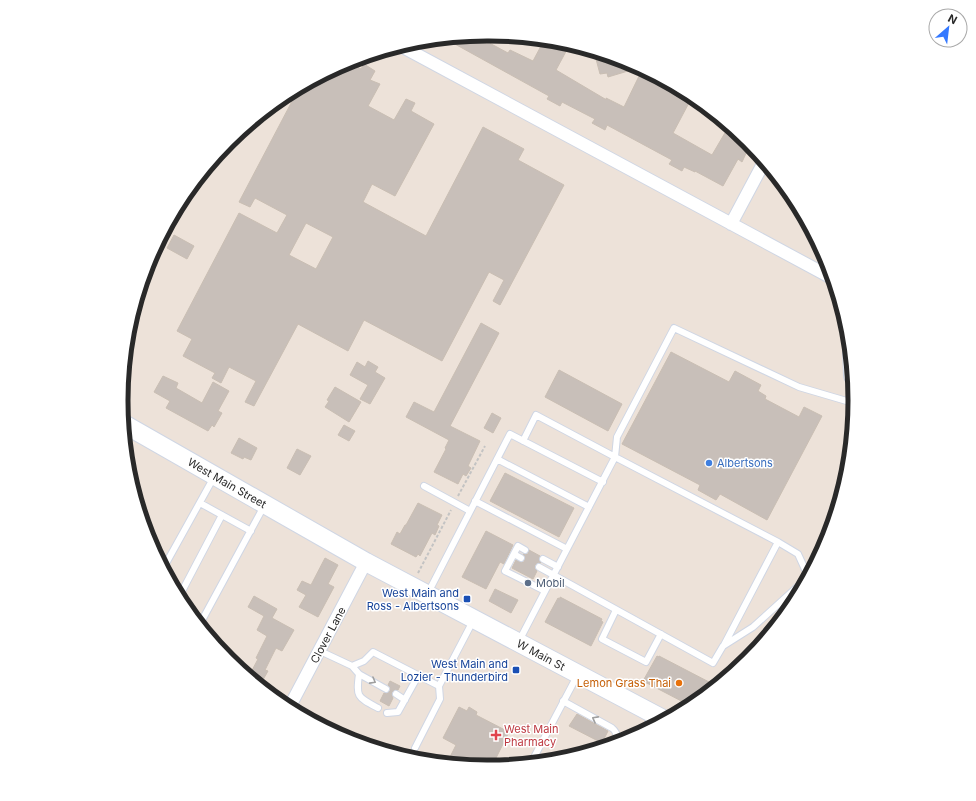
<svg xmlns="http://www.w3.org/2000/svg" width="976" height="801" viewBox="0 0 976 801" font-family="Inter,sans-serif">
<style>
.building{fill:#c8bfb9;stroke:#c9beb3;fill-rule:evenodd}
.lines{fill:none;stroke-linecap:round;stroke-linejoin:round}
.service-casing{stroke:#cfd6e4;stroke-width:8}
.minor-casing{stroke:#cfd6e4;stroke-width:14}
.secondary-casing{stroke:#cfd6e4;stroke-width:20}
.path{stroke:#c3c3c3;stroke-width:2;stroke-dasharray:3 2;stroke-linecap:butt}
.service{stroke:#fff;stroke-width:6}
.minor{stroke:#fff;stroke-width:12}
.secondary{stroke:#fff;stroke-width:18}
.oneway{stroke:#9f9f9f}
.shop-dot{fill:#3f7fe0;stroke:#fff;stroke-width:1.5}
.service-dot{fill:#5c6f8a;stroke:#fff;stroke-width:1.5}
.transit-dot{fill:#1a4fb4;stroke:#fff;stroke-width:1.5}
.food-dot{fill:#e8710a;stroke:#fff;stroke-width:1.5}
.health-dot{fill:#e0444e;stroke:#fff;stroke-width:1.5}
.labels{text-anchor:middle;stroke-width:3;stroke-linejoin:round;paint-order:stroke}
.shop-label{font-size:11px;fill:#366cbe;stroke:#fff;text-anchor:start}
.street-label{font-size:11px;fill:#292929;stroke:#fff}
.service-label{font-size:11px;fill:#4e5e75;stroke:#fff;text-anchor:start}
.transit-label{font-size:11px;fill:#164399;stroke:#fff;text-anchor:end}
.food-label{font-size:11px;fill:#c56008;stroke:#fff;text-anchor:end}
.health-label{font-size:11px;fill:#be3a42;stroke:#fff;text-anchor:start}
.rim{fill:none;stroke:#292929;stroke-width:5}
</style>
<rect width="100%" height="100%" fill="#ede2d9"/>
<path class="building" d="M484 34 482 39 508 53 510 50 533 61 541 46 525 38 560 41 570 44 556 70 605 99H607L606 98 624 107 641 72 652 78 654 75 666 82 665 85 691 99 673 133 712 155 729 126 747 141 744 147 748 149 742 162 738 159 723 186 695 171V172L684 167 682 171 669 164 672 160 607 125 605 130 592 123 595 119 562 102 560 106 547 99 549 96 444 38Z
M605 55 625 61 628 71 608 77 607 73 600 74 596 59 600 58 599 56Z
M348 62 361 69 364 64 375 71 370 80 380 84 368 106 394 120 406 99 415 103 411 111 434 124 395 196 372 184 363 202 426 236 483 127 524 149 518 160 564 185 500 305 493 301 504 280 489 272 442 361 364 320 348 351 298 324 254 406 245 402 256 381 229 367 221 383 212 378 215 373 183 356 192 339 177 331 239 213 277 233 287 215 255 198 250 207 239 202 299 88ZM306 223 333 237 316 269 289 255Z
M174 235 194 246 187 259 167 248Z
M481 323 499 333 450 426 480 441 468 466 471 468 466 476 463 474 458 484 434 472 446 449 445 448 449 440 406 417 414 402 434 412Z
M671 352 729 382 735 371 761 385 758 391 766 396 765 399 799 417 804 407 822 416 767 520 720 494 716 500 698 490 700 485 622 444Z
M368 361 378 367 375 372 385 378 370 404 360 399 368 385 350 375 357 362 365 367Z
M559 370 622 404 608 431 545 397Z
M163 376 178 383 176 388 202 403 213 382 229 391 218 411 222 413 214 427 212 425 208 431 166 408 170 401 154 392Z
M335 387 361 402 349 422 325 407 329 401 327 400Z
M492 413 501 418 493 433 484 428Z
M344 425 355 431 349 441 338 435Z
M239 438 257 448 251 460 244 457 243 459 231 453Z
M297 449 311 456 300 475 287 468Z
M505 473 574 508 559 537 490 501Z
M418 503 442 515 437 525 439 526 435 535 432 533 420 556 418 554 416 557 391 544 397 532 400 534 405 525H406Z
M486 531 513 545 504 564 500 562 486 589 462 577Z
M529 550 540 556 539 560 541 563H537L535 565V569L537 571 533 579 512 568 516 560 521 562H524L525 558 523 554H528Z
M325 558 338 565 328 584 334 587 318 617 299 607 306 595 297 590 302 581 311 585Z
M495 589 518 600 511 613 489 601Z
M254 596 277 609 272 618 294 630 282 651 276 648 265 670 268 671 260 685 249 676 258 659 256 658 267 636 257 630 264 616 248 607Z
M560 597 602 619 601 621 603 622 591 646 545 622 558 598 560 599Z
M657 656 659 657V656L709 682 701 698 695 703 691 701 689 705 643 681Z
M390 681 400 686 398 690H394L392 692V696L393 698 389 706 380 701 384 693H388L390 691V687L388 685Z
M459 707 467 711 469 707 477 712 476 715 505 730 504 732 508 734 495 760 505 765 488 767 447 763 456 745 443 738Z
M577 714 608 731 602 743 569 726Z"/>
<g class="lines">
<g class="service-casing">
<path id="service" d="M523 441 536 415 615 457 617 437 674 328 799 387 850 402 854 399
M497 459 589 507
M424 486 470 511
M475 501 567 549
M200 503 251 531
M525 550 518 546 505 571 545 591
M514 554 521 558
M543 559 558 567
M164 567 214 477
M539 567 713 663 723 646 753 627 806 579
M428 593 510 434 603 482
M179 597 222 515
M616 610 602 639 646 662 661 634
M200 624 264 506
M519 641 615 457 778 542 798 554 808 576
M724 645 778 542
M320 651 352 666 364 661 373 652 439 686
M352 666 359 674 386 689
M359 674C356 697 357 697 378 708
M396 694 405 700
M563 701 612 728C617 732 618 737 616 743
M387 713 398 712 418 676
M644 731 652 715
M415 748 440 699 439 686 473 621
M531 763 577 676"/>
</g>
<g class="minor-casing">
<path id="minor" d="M401 46 832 278
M731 224 764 162
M849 348 850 376 853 382
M289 708 366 562"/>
</g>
<g class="secondary-casing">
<path id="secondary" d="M124 424 366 562 665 720"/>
</g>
<path class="path" d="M458 496 485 446
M418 573 451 510"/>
<use href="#service" class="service"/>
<use href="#minor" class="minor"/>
<use href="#secondary" class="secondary"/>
</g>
<defs><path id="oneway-chevron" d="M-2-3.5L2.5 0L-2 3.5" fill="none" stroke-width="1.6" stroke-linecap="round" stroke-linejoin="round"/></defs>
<g class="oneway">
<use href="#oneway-chevron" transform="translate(373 681) rotate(29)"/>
<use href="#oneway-chevron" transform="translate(595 719) rotate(-152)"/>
</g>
<circle class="shop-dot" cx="709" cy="463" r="4"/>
<circle class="service-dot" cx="528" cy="583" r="4"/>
<g class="transit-dot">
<rect x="463" y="595" width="8" height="8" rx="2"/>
<rect x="512" y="666" width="8" height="8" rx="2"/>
</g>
<circle class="food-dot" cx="679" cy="683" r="4"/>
<path class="health-dot" d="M494 729h4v4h4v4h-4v4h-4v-4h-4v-4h4z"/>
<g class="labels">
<g class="shop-label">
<text x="717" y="467">Albertsons</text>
</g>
<g class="street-label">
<text transform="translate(227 483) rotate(30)" y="4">West Main Street</text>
<text transform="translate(328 635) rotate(-62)" y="4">Clover Lane</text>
<text transform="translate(541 655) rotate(28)" y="4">W Main St</text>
</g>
<g class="service-label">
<text x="536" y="587">Mobil</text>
</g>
<g class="transit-label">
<text x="459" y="597">West Main and<tspan x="459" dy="13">Ross - Albertsons</tspan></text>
<text x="508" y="668">West Main and<tspan x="508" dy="13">Lozier - Thunderbird</tspan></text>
</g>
<g class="food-label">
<text x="671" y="687">Lemon Grass Thai</text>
</g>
<g class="health-label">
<text x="504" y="733">West Main<tspan x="504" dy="13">Pharmacy</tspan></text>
</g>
</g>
<path d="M0 0H976V801H0ZM487 41H489A359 359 0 0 1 848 400V401A359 359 0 0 1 489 760H487A359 359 0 0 1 128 401V400A359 359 0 0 1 487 41Z" fill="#fff" fill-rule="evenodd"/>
<path class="rim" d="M487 41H489A359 359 0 0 1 848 400V401A359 359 0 0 1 489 760H487A359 359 0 0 1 128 401V400A359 359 0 0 1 487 41Z"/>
<g transform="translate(948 28) rotate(28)"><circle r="19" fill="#ffffff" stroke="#a9a9a9"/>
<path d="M0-3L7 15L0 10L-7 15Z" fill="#3579ff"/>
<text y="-6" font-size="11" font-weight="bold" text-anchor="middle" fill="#292929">N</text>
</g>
</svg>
